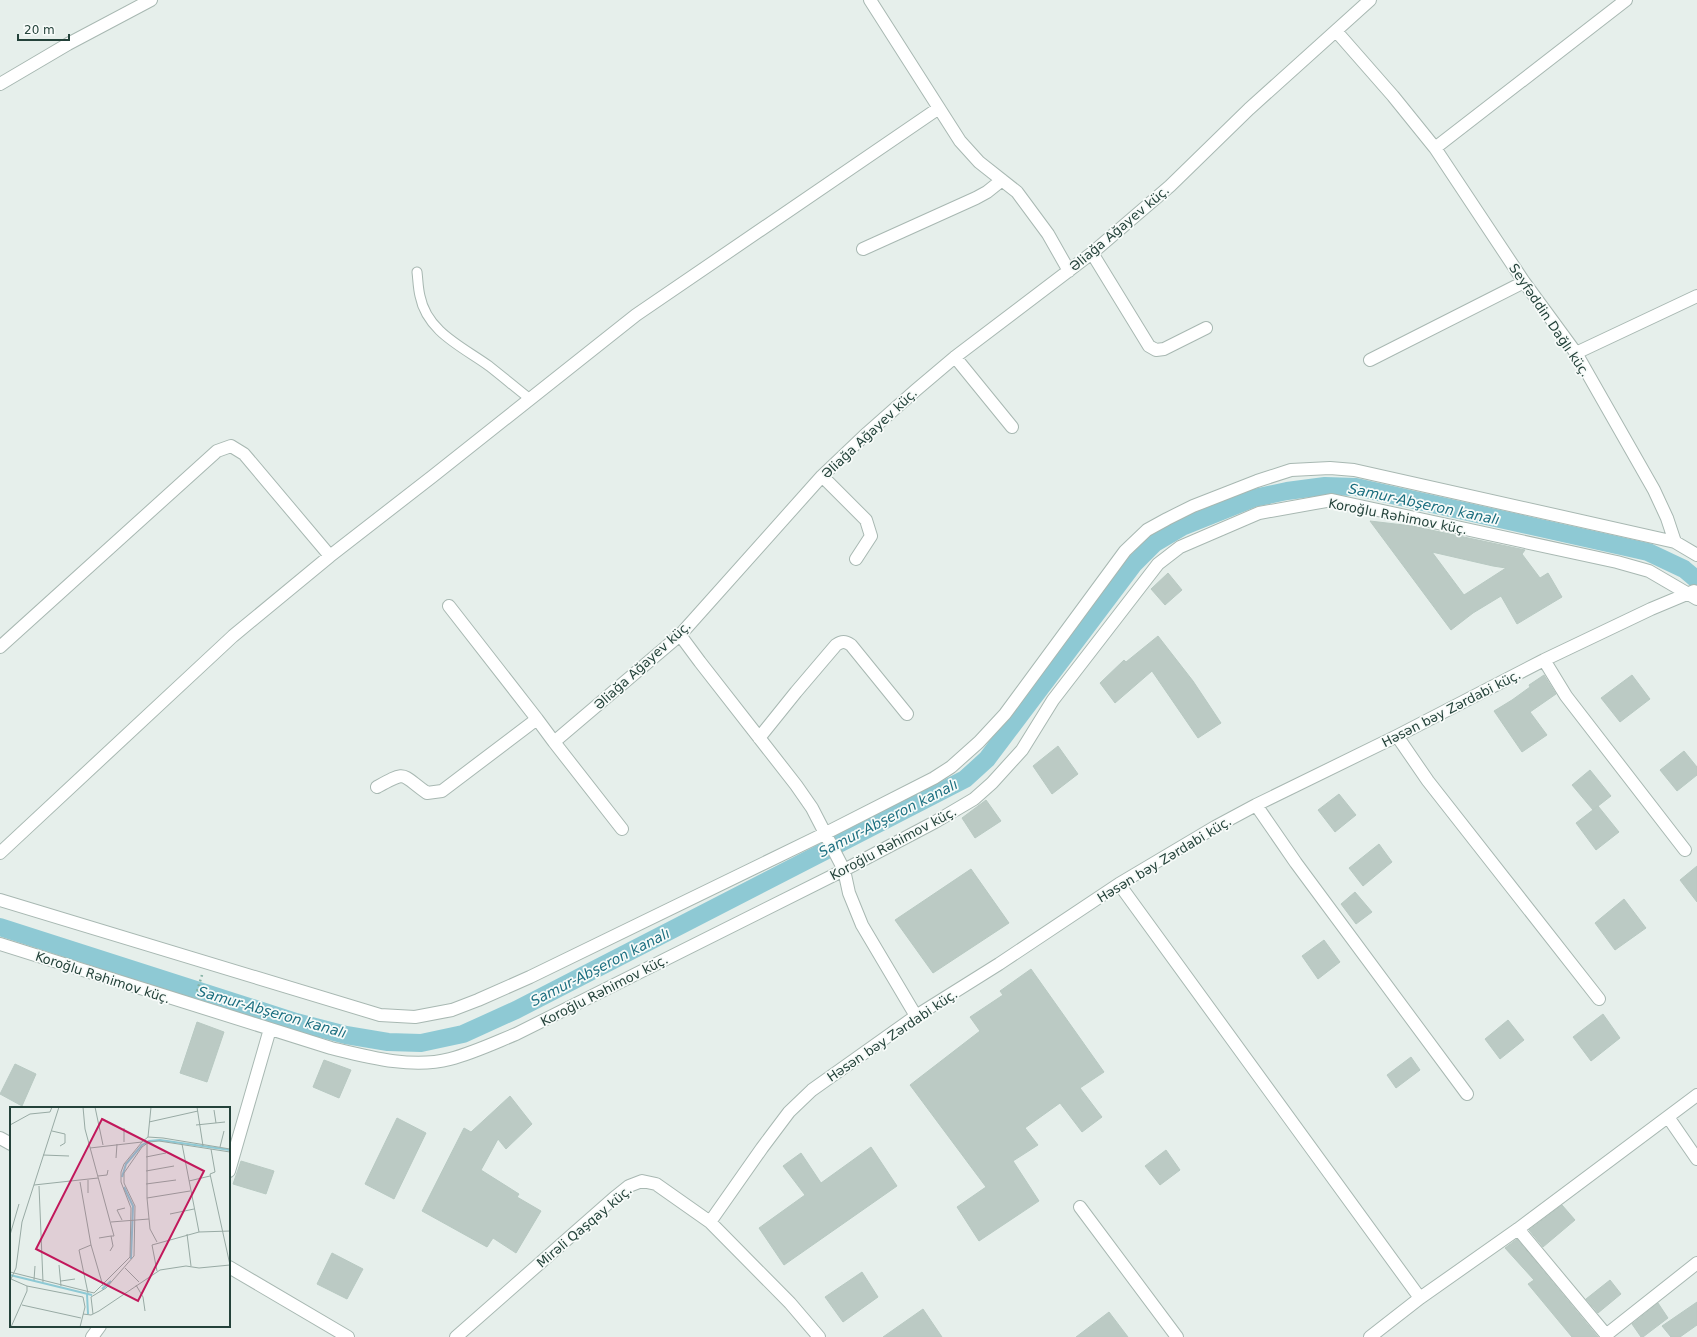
<svg xmlns="http://www.w3.org/2000/svg" width="1697" height="1337" viewBox="0 0 1697 1337" font-family="'DejaVu Sans',sans-serif">
<style>
.lines{fill:none;stroke-linecap:round;stroke-linejoin:round}
.canal{stroke:#8ec9d4;stroke-width:18}
.building{fill:#bbcac4;stroke:#b8c9c2;fill-rule:evenodd}
.lane-casing{stroke:#a8b8b2;stroke-width:11}
.street-casing{stroke:#a8b8b2;stroke-width:14}
.path{stroke:#86b3a5;stroke-width:2.5;stroke-dasharray:2 3;stroke-linecap:butt}
.lane{stroke:#fff;stroke-width:9}
.street{stroke:#fff;stroke-width:12}
.labels{text-anchor:middle;stroke-width:3.5;stroke-linejoin:round;paint-order:stroke}
.street-label{font-size:13px;fill:#24423a;stroke:#f7fbf9}
.water-label{font-size:14px;font-style:italic;fill:#1c6f80;stroke:#f7fbf9}
.inset-river{fill:none;stroke:#8ec9d4;stroke-width:2}
.inset-road{fill:none;stroke:#98aaa4;stroke-width:1}
.view{fill:#c2185b;fill-opacity:0.15;stroke:#c2185b;stroke-width:2}
.inset-edge{fill:none;stroke:#24423a;stroke-width:2}
</style>
<rect width="100%" height="100%" fill="#e6efeb"/>
<g class="lines">
<path class="canal" d="M0 927 296 1022 346 1035 388 1042 421 1043 463 1034 516 1010 965 779 987 759 1133 565 1155 543 1182 527 1254 498 1287 491 1325 486 1356 487 1648 552 1684 569 1697 580"/>
</g>
<path class="building" d="M1370 521 1412 526 1525 550 1522 554 1540 578 1548 573 1562 597 1517 624 1501 596 1473 613 1451 630ZM1432 552 1493 566 1506 568 1464 595Z
M1168 573 1182 590 1165 605 1151 589Z
M1158 636 1193 681 1221 723 1198 738 1152 671 1115 703 1100 683 1124 660 1126 662Z
M1544 675 1556 694 1530 712 1547 735 1522 752 1494 711 1512 700 1530 687 1529 685Z
M1632 675 1650 699 1620 722 1601 698Z
M1058 746 1078 774 1052 794 1033 766Z
M1684 751 1697 767V775L1677 791 1660 770Z
M1590 770 1611 796 1593 810 1572 785Z
M1339 794 1356 815 1335 832 1318 810Z
M986 800 1001 821 975 838 962 818Z
M1598 806 1619 832 1596 850 1576 823Z
M1379 844 1392 862 1363 886 1349 868Z
M1697 866V902L1680 880Z
M971 869 1009 923 933 973 895 920Z
M1355 892 1372 912 1356 924 1341 904Z
M1624 899 1646 928 1615 950 1595 923Z
M1324 940 1340 962 1318 979 1302 956Z
M1031 969 1104 1072 1080 1088 1102 1117 1082 1132 1060 1103 1025 1128 1038 1145 1013 1161 1039 1201 979 1241 957 1207 986 1187 910 1085 980 1031 970 1017 1003 995 1000 991Z
M1603 1014 1620 1038 1591 1061 1573 1037Z
M1508 1020 1524 1040 1500 1059 1485 1039Z
M197 1022 224 1032 207 1082 180 1073Z
M1411 1057 1420 1070 1396 1088 1387 1075Z
M324 1060 351 1070 339 1098 313 1087Z
M15 1064 36 1074 22 1106 0 1094Z
M510 1096 532 1124 506 1149 498 1139 481 1170 519 1194 517 1197 541 1211 516 1253 493 1238 487 1247 422 1211 464 1128 471 1132Z
M397 1118 426 1133 394 1199 365 1184Z
M871 1147 897 1186 784 1265 759 1228 805 1195 783 1166 801 1153 821 1183Z
M1166 1150 1180 1170 1160 1185 1145 1166Z
M241 1161 274 1171 266 1194 233 1184Z
M1562 1205 1575 1220 1543 1247 1529 1230Z
M1517 1239 1598 1337H1572L1528 1284 1534 1280 1505 1248Z
M332 1253 363 1269 347 1299 317 1284Z
M862 1272 878 1297 843 1322 825 1297Z
M1610 1280 1621 1294 1598 1313 1586 1299Z
M1697 1302V1325L1680 1337H1671L1662 1326Z
M1658 1303 1668 1318 1643 1337H1641L1632 1324Z
M923 1309 942 1337H883Z
M1109 1312 1128 1337H1076Z"/>
<g class="lines">
<g class="lane-casing">
<path id="lane" d="M417 272C418 280 418 288 420 296 427 332 463 347 489 366 503 377 516 388 530 399"/>
</g>
<g class="street-casing">
<path id="street" d="M870 0 960 141 979 162 1017 192 1048 234 1069 271
M1336 31 1393 96 1435 148 1524 282 1576 353 1654 490 1667 518 1675 542
M0 84 68 44 151 0
M1435 148 1626 0
M863 249 976 198 987 192 1002 180
M1092 253 1149 346 1156 350 1164 349 1206 328
M1576 353 1697 296
M955 357 1012 427
M1370 360 1524 282
M822 476 866 520 871 536 856 559
M449 606 537 719
M680 635 700 662 796 785 812 808 844 870 849 893 862 925 916 1016
M0 647 217 451 231 446 244 454 330 556
M1544 660 1566 696 1685 850
M1397 736 1428 781 1599 999
M759 738 796 692 836 645C842 641 845 641 851 645L907 714
M554 742 622 829
M377 787C408 770 400 774 427 793L442 791 537 719 554 742 680 635 822 476 864 436 916 390 955 357 1092 253 1170 186 1249 109 1370 0
M1256 805 1296 863 1467 1094
M0 853 233 636 330 556 433 476 636 315 939 108
M1119 884 1420 1298
M0 900 380 1015 415 1017 452 1010 478 1000 530 977 826 833 934 778 951 767 979 742 1005 714 1125 551 1147 530 1167 519 1193 506 1257 481 1291 470 1330 468 1354 470 1675 542 1697 555
M0 944 331 1048C368 1057 412 1069 450 1059 473 1053 494 1043 516 1034L844 870 935 822 974 799 992 783 1022 750 1053 700 1158 564 1180 547 1259 513 1332 500 1617 562 1649 571 1697 599
M1668 1117 1697 1159
M0 1138 11 1144
M229 1171 270 1029
M1080 1207 1177 1337
M710 1222 762 1148 789 1112 812 1090 916 1016 999 964 1119 884 1215 827 1256 805 1397 736 1544 660 1651 609 1694 591
M1518 1229 1608 1337
M229 1267 348 1337
M1606 1335 1697 1263
M92 1337 100 1326
M456 1337 614 1198 629 1186 642 1181 656 1184 710 1222 790 1303 819 1337
M1370 1337 1420 1298 1518 1229 1697 1095"/>
</g>
<path class="path" d="M197 991 202 975"/>
<use href="#lane" class="lane"/>
<use href="#street" class="street"/>
</g>
<g class="labels">
<g class="street-label">
<text transform="translate(1119 228) rotate(-40)" y="5">Əliağa Ağayev küç.</text>
<text transform="translate(1550 320) rotate(56)" y="5">Seyfəddin Dağlı küç.</text>
<text transform="translate(869 433) rotate(-43)" y="5">Əliağa Ağayev küç.</text>
<text transform="translate(1398 516) rotate(11)" y="5">Koroğlu Rəhimov küç.</text>
<text transform="translate(642 665) rotate(-42)" y="5">Əliağa Ağayev küç.</text>
<text transform="translate(1451 708) rotate(-27)" y="5">Həsən bəy Zərdabi küç.</text>
<text transform="translate(893 843) rotate(-28)" y="5">Koroğlu Rəhimov küç.</text>
<text transform="translate(1164 859) rotate(-31)" y="5">Həsən bəy Zərdabi küç.</text>
<text transform="translate(103 977) rotate(18)" y="5">Koroğlu Rəhimov küç.</text>
<text transform="translate(604 990) rotate(-27)" y="5">Koroğlu Rəhimov küç.</text>
<text transform="translate(892 1035) rotate(-34)" y="5">Həsən bəy Zərdabi küç.</text>
<text transform="translate(584 1226) rotate(-40)" y="5">Mirəli Qaşqay küç.</text>
</g>
<g class="water-label">
<text transform="translate(1424 504) rotate(12)" y="5">Samur-Abşeron kanalı</text>
<text transform="translate(888 818) rotate(-27)" y="5">Samur-Abşeron kanalı</text>
<text transform="translate(600 967) rotate(-27)" y="5">Samur-Abşeron kanalı</text>
<text transform="translate(272 1012) rotate(16)" y="5">Samur-Abşeron kanalı</text>
</g>
</g>
<g transform="translate(10 1107)">
<rect width="220" height="220" fill="#e6efeb"/>
<path class="inset-river" d="M112 70 116 57 132 38 139 34 150 33 220 43M114 80 123 99 121 152M0 168 82 188M92 182 101 174M77 187 78 207"/>
<path class="inset-road" d="M73 0 75 22 104 129H101L103 139 100 144M85 0 93 38M187 0 193 39M204 3 206 16M139 15 188 4M0 18 20 7 40 5 42 0M186 18 215 15M42 24 55 27V36L50 39M138 30 141 0M114 35V21M137 35V91L140 122 147 135M172 37 189 125M210 40 214 24M80 41 132 35M201 42 205 65 200 67 220 158M33 48 59 49M136 50 156 46M106 51 107 37M136 64 164 59M88 69 97 68 98 63M179 74 200 69M70 75 81 138 93 179M136 77 166 73M24 78 88 71M29 79 33 175M78 86V73M137 91 180 84M160 107 184 102M112 113 107 103 115 101M101 115 139 112M177 127 181 159M0 128 9 97M89 131 101 129M49 158 51 179M115 161 129 175M147 164 142 138 189 125 220 124M0 165 84 186 120 150 121 101 111 75V65L114 57 132 35 138 30 153 31 220 42M24 173 25 159M51 174 65 172M126 178 133 190 135 204M17 179 73 190 75 200 70 220M78 186 69 143 81 138M12 198 71 211M73 207 81 208 89 204 150 163 176 159 189 161 220 158M83 207 81 190 96 181 124 149 125 99 114 76V66L132 40 139 35 149 34 220 45M1 220 17 184V179L1 172 6 161 12 115 49 0"/>
<path class="view" d="M92 12 194 64 128 194 26 142Z"/>
<rect width="220" height="220" class="inset-edge"/>
</g>
<path d="M18 34v6h51v-6" fill="none" stroke="#24423a" stroke-width="2"/>
<text x="24" y="34" font-size="12" fill="#24423a" stroke="#f7fbf9" stroke-width="3" paint-order="stroke">20 m</text>
</svg>
